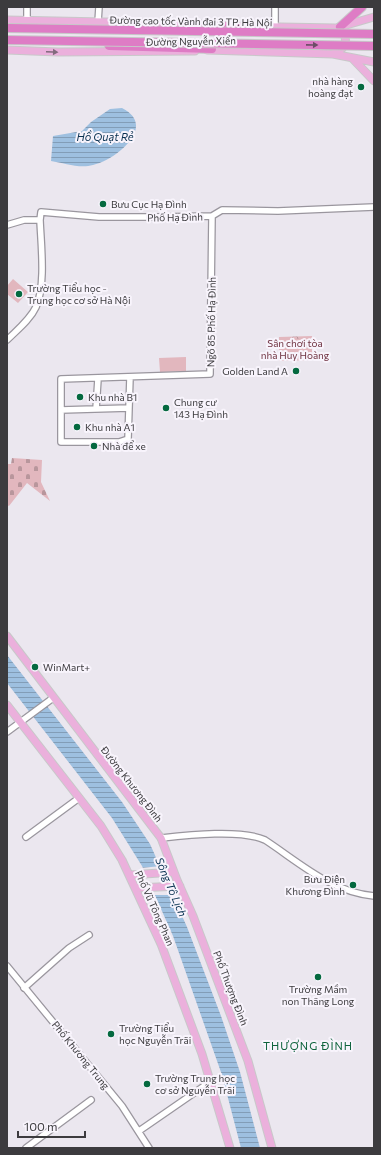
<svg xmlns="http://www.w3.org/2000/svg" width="381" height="1155" viewBox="0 0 381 1155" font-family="Commissioner,sans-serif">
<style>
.grass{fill:#e2b7be}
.cemetery{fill:url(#cemetery-stones)}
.park{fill:url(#park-crowns)}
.water{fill:url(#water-rules)}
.pier{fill:#ebe7ef}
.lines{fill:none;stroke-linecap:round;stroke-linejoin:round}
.minor-casing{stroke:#9a969e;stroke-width:8}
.major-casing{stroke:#c8c8c9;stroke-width:9}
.highway-casing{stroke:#c8c8c9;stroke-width:10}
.minor{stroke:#fff;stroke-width:5.5}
.major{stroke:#ebb0dc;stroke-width:7}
.highway{stroke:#de7cc5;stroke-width:8}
.highway-bridge-casing{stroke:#c8c8c9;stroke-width:10;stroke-linecap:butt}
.highway-bridge{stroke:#de7cc5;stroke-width:8}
.oneway{fill:#6d4e66}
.oneway2{fill:#826a7d}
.poi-dot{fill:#04693f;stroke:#f8f4fc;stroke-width:1.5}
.labels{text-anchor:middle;stroke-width:4;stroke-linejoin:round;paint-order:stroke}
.street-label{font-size:10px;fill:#3c3b3e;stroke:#f8f4fc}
.poi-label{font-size:10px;fill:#3c3b3e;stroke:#f8f4fc;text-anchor:start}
.park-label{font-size:10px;fill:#6f3240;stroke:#f8f4fc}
.water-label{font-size:11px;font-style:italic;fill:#093150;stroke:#f8f4fc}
.neighbourhood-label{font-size:11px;letter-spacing:1px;fill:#0f643d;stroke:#f8f4fc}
</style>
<defs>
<pattern id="cemetery-stones" width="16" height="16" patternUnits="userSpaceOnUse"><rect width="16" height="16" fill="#e2b7be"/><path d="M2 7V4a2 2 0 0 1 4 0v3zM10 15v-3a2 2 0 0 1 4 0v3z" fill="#b8969c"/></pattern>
<pattern id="park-crowns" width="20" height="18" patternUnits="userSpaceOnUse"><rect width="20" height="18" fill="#e2b7be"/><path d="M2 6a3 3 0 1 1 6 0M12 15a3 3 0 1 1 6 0" fill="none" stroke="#b8969c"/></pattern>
<pattern id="water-rules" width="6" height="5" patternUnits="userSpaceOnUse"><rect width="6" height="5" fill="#9ec0e0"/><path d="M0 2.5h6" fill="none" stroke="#829db7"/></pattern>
</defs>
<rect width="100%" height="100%" fill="#ebe7ef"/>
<path class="grass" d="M13 279 28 292 18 303 7 294V286Z
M186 357V371L160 372 159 358Z"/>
<path class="cemetery" d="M12 458 42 460 41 482 50 501 27 483 9 506 7 505V464H11Z"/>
<path class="park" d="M312 336V360L279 361V337Z"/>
<path class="water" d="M122 108C158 126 116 160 93 165 80 169 64 163 51 161L53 136 82 131 91 122 110 109Z
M7 655 122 802 150 844 187 927 221 1016 240 1072 260 1148H241L222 1075 173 936 142 866 112 818 7 683Z"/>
<path class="pier" d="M162 866 175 895H152L140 868Z"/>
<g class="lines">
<g class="minor-casing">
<path id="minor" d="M27 20V7
M98 22 99 7
M275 27V7
M7 225 24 220H40L41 212 99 217H161L212 216 222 210 278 211 374 207
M7 340C17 330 30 320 36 307 46 285 41 245 40 220
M130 377 128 439 119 442H61V379L210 374 212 216
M96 409 98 379
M61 410 129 408
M7 732 53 698
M26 837 79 798
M161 838C188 835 241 829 265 840 300 863 331 892 374 896
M7 966 122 1106 149 1148
M24 988 69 948 89 935
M139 1131 210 1082
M26 1148 91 1100"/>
</g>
<g class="major-casing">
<path id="major" d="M7 20 203 24
M227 26 336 28 374 17
M7 50 58 52 195 51
M207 50 333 54 374 62
M333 54C342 49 347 47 345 36L340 31
M352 58 374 81
M7 636 161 838 177 880 193 916 248 1061 272 1148
M7 705 101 826 122 860 161 944 202 1054 230 1148
M130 875 174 872
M136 888 180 886"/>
</g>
<g class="highway-casing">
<path id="highway" d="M340 27 362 7
M192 28 231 26
M109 46 212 49"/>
</g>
<use href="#minor" class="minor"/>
<use href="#major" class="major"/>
<use href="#highway" class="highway"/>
<g class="highway-bridge-casing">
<path id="highway-bridge" d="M7 28 374 34
M7 40 374 46"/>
</g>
<use href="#highway-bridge" class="highway-bridge"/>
</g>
<defs><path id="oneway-solid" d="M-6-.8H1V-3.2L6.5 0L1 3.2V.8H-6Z"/></defs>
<use class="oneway" href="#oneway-solid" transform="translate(312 45) rotate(1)"/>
<use class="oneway2" href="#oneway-solid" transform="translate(52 52) rotate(2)"/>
<g class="poi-dot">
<circle cx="361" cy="87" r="4"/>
<circle cx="103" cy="204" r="4"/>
<circle cx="19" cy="294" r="4"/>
<circle cx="296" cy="371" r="4"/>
<circle cx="80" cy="397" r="4"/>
<circle cx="166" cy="408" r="4"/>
<circle cx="77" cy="427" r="4"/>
<circle cx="94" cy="446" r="4"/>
<circle cx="35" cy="667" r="4"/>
<circle cx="353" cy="885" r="4"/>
<circle cx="318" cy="977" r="4"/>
<circle cx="111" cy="1034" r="4"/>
<circle cx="147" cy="1084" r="4"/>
</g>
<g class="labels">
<g class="street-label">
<text transform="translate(191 21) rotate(1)" y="4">Đường cao tốc Vành đai 3 TP. Hà Nội</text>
<text transform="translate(191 41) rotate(-1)" y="4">Đường Nguyễn Xiển</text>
<text transform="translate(175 217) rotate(-1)" y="4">Phố Hạ Đình</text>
<text transform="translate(211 322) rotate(-89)" y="4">Ngõ 85 Phố Hạ Đình</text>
<text transform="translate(132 784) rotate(52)" y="4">Đường Khương Đình</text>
<text transform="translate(155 908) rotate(66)" y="4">Phố Vũ Tông Phan</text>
<text transform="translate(231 988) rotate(69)" y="4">Phố Thượng Đình</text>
<text transform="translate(81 1055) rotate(51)" y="4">Phố Khương Trung</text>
</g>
<g class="poi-label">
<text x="353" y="85" text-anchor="end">nhà hàng<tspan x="353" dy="12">hoàng đạt</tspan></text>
<text x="111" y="208">Bưu Cục Hạ Đình</text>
<text x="27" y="292">Trường Tiểu học -<tspan x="27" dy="12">Trung học cơ sở Hà Nội</tspan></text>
<text x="288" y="375" text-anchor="end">Golden Land A</text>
<text x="88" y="401">Khu nhà B1</text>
<text x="174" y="406">Chung cư<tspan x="174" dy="12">143 Hạ Đình</tspan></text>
<text x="85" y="431">Khu nhà A1</text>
<text x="102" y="450">Nhà để xe</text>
<text x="43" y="671">WinMart+</text>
<text x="345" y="883" text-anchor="end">Bưu Điện<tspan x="345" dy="12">Khương Đình</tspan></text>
<text x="318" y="993" text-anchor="middle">Trường Mầm<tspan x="318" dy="12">non Thăng Long</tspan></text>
<text x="119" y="1032">Trường Tiểu<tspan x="119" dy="12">học Nguyễn Trãi</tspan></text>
<text x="155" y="1082">Trường Trung học<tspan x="155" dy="12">cơ sở Nguyễn Trãi</tspan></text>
</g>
<g class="park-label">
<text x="295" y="347">Sân chơi tòa<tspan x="295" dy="12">nhà Huy Hoàng</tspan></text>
</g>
<g class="water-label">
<text x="105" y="141">Hồ Quạt Rẻ</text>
<text transform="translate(171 887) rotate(67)" y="4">Sông Tô Lịch</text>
</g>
<g class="neighbourhood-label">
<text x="308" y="1050">THƯỢNG ĐÌNH</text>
</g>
</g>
<rect width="381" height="1155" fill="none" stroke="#3c3b3e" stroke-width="16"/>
<path d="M18 1131v6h67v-6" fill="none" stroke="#3c3b3e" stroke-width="2"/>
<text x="24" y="1131" font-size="12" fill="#3c3b3e" stroke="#f8f4fc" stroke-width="3" paint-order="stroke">100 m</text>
</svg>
